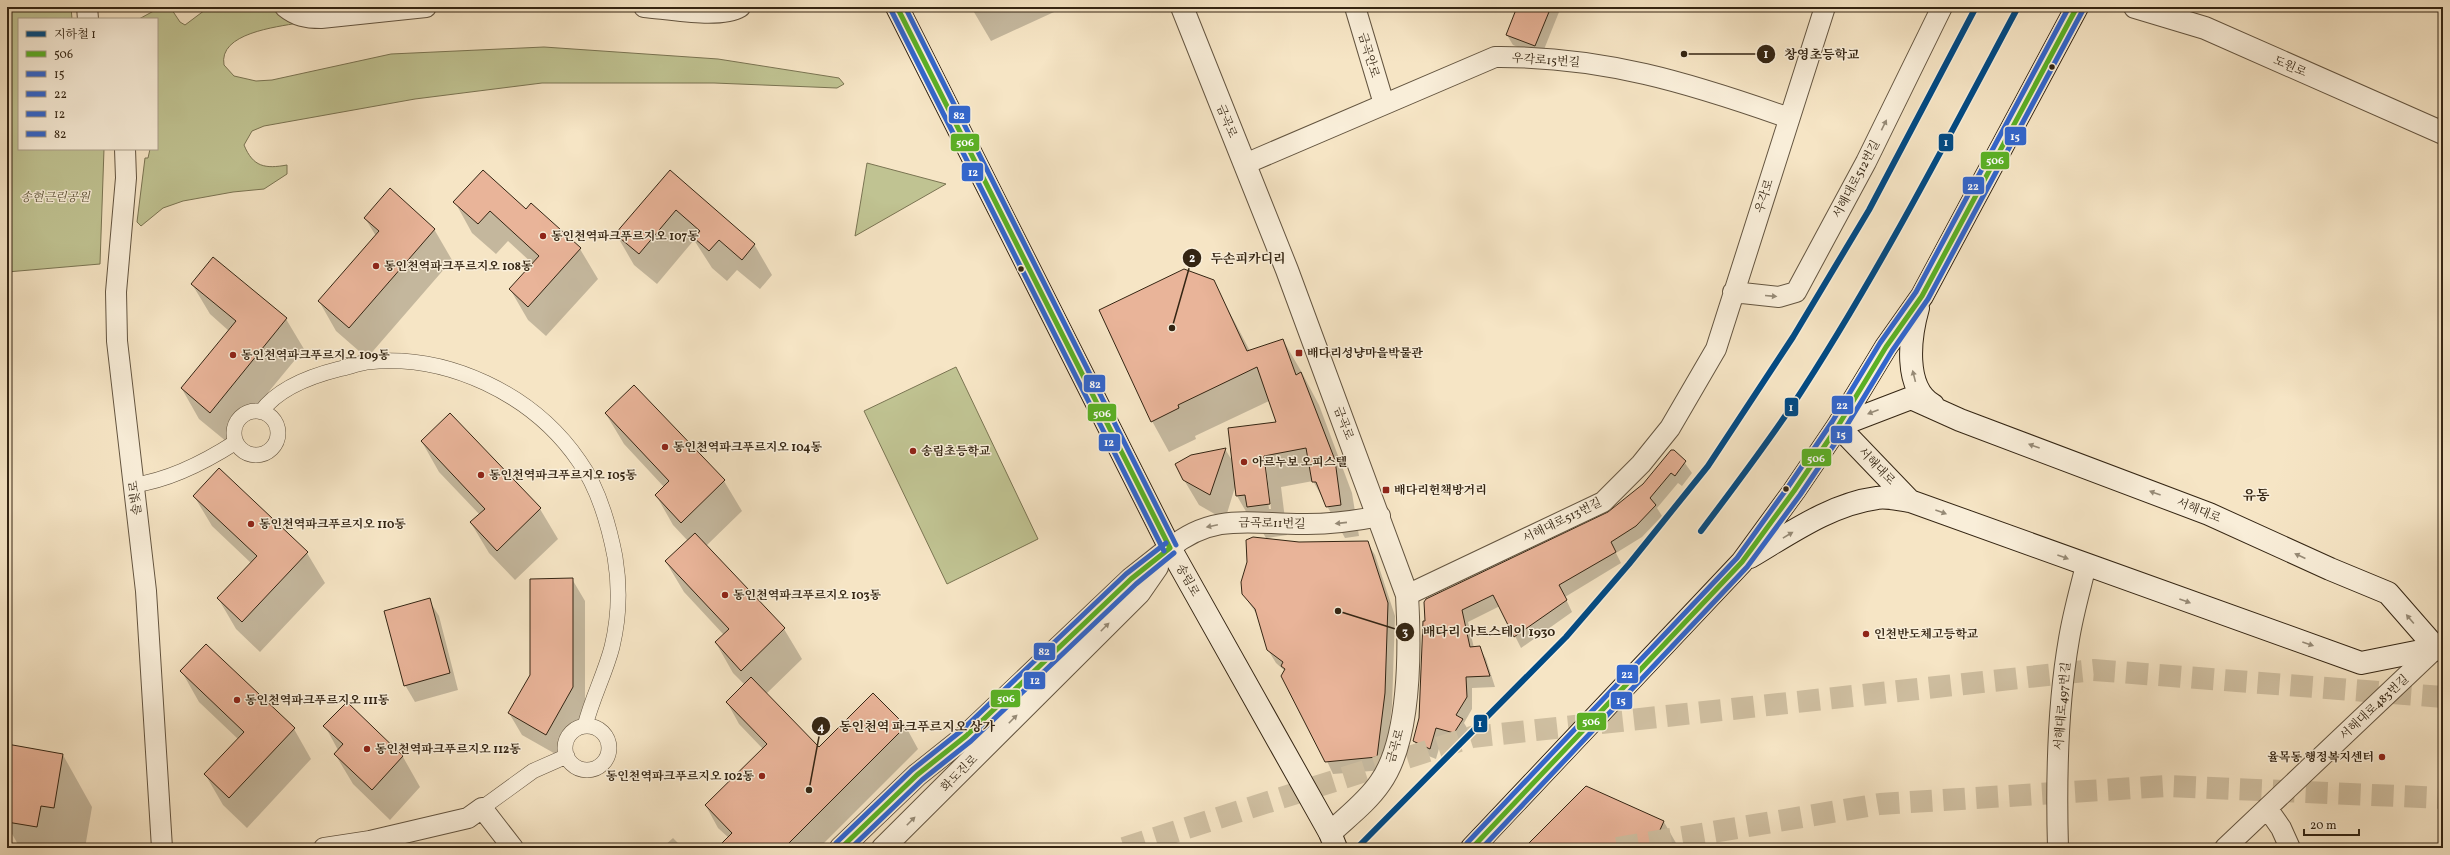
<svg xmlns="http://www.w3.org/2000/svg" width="2450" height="855" viewBox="0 0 2450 855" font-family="Vollkorn,'Noto Serif KR',serif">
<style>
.green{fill:#c0c392;stroke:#7a7452}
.shadow{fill:#0003;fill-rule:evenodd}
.building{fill:#e9b499;stroke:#342513}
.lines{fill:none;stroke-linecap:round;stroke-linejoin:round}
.motorway-tunnel{stroke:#cfbfa1;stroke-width:22;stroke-dasharray:22 11;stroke-linecap:butt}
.pedestrian-casing{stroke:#645540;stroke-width:16}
.minor-casing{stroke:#645540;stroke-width:22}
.tertiary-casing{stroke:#645540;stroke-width:24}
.secondary-casing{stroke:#342513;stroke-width:24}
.pedestrian{stroke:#f9eed9;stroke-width:15}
.minor{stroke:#f9eed9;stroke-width:20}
.tertiary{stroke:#f9eed9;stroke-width:22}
.secondary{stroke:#f9eed9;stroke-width:22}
.bus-1-casing{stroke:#f9eed9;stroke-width:8}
.bus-2-casing{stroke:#f9eed9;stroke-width:8}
.bus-3-casing{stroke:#f9eed9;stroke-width:8}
.bus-4-casing{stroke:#f9eed9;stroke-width:8}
.bus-5-casing{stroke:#f9eed9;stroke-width:8}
.bus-1{stroke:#5bb025;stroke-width:5}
.bus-2{stroke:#36c;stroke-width:5}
.bus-3{stroke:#36c;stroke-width:5}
.bus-4{stroke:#36c;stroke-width:5}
.bus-5{stroke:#36c;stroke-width:5}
.metro-1-casing{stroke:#f9eed9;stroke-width:9}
.metro-1{stroke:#004a85;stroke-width:6}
.oneway{fill:#968a76}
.bus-dot{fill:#342513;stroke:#f9eed9;stroke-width:1.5}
.poi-dot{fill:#8f2418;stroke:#f9eed9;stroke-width:1.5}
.labels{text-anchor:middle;stroke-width:3;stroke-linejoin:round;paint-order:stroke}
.street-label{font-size:12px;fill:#342513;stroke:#f9eed9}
.park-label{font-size:12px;font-style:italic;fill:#5e5439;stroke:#f9eed9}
.poi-label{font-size:12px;font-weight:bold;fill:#342513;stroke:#f9eed9;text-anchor:start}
.quarter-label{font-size:14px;font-weight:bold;fill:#342513;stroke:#f9eed9}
.leader{fill:none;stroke:#342513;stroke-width:1.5}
.callout-dot{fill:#342513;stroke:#f9eed9;stroke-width:1.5}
.mark-label{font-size:12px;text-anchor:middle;font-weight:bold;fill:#fff}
.callout-label{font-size:13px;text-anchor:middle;font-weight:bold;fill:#342513;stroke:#f9eed9;stroke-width:3;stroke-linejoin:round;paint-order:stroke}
.line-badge{stroke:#f9eed9;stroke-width:1.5}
.badge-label{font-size:11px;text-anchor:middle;font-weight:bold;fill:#fff}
</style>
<rect width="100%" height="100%" fill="#f6e5c5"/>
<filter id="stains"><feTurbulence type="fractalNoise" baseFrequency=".005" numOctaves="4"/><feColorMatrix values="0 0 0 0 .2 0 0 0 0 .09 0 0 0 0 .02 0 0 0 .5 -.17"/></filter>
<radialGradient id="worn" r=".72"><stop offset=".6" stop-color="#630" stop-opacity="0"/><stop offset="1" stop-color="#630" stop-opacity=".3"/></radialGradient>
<path class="green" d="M7 7H71L72 19H19V149H104L100 264 7 272Z
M161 7H170L180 22 185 25 209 7H276L298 23C277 27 218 33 224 65L234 76 256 81 272 80 391 54 544 47 718 59 839 78 844 84 837 88 714 83H542L415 99 264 126 252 131 244 145C253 167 265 169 287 165V174L264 189 233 192 183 201 163 208 141 226 137 222 145 158H148L150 149H157V19H139Z
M867 163 946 184 855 236Z
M956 367 1038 539 947 584 864 411Z"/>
<path class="shadow" d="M971 7H1065L991 41Z
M1518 7H1561L1541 57 1513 45 1507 35Z
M670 172 754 244 772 275 760 289 737 270 727 281 712 268 694 240 657 284 634 265 616 234Z
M455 202 526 210 580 249 598 279 546 336 528 320 510 289 533 264 508 241 496 254 472 233Z
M365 218 434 229 452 260 367 358 336 331 319 301 376 236Z
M1213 281 1250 351 1283 340 1301 371 1319 405 1352 493 1359 536 1345 538 1313 481 1281 487 1287 535 1266 538 1259 526 1255 527 1237 496 1236 484 1225 520 1199 505 1184 480 1225 449 1233 462 1277 423 1269 401 1195 436 1196 439 1169 452 1152 421ZM1263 457H1265L1271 509H1269Z
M192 284 286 319 304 349 227 442 199 419 182 389 229 331 210 314Z
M634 386 724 481 742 511 706 546 784 629 802 659 766 694 819 749 873 694 906 727 918 749 819 848H719L729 838 718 828 706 806 763 749 739 724 727 702 745 685 733 673 716 643 724 635 684 592 666 562 688 541 673 525 656 495 664 487 624 444 606 414Z
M450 414 540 509 558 539 515 580 489 553 471 523 480 515 439 472 422 442Z
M1682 459 1692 473 1682 486 1678 483 1657 508 1662 516 1642 537 1616 553 1621 563 1565 597 1572 612 1521 648 1500 606 1468 622 1474 648H1480L1486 659 1495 687 1472 688V709L1464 723 1469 731 1460 743 1442 738 1436 759 1421 753 1414 741 1420 718 1424 622 1609 513Z
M194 496 307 553 325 583 260 652 236 629 218 598 251 563 212 526Z
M1367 542 1375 555 1395 616 1392 706 1384 770 1333 774 1285 671 1276 663 1268 650 1258 616 1243 594 1299 543Z
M572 579 585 601V709L559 756 522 735 509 713 531 675Z
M429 600 439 616 458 690 415 702 405 685Z
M182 672 294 729 311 759 247 828 223 805 205 774 238 739 199 702Z
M347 703 403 757 420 787 390 820 353 784 335 754 338 750 325 726Z
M7 745 63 755 92 807 85 848H20L7 825 10 792 7 788Z
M1664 822 1676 843 1674 848H1526Z
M673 838 683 848H662Z
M141 845 143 848H116V847Z"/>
<path class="building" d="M1517 7H1551L1535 46 1506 35Z
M483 170 526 209 531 203 581 248 528 307 509 289 539 256 490 211 478 224 453 202Z
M670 170 755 244 742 260 719 240 709 251 694 238 700 231 676 210 639 254 615 234Z
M390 188 435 229 349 328 318 301 379 231 364 218Z
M213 257 287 318 210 413 181 388 236 321 191 284Z
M1184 269 1214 280 1247 351 1283 339 1296 375 1301 372 1335 460 1341 505 1326 507 1316 482H1312L1306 448 1264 456 1270 504 1247 507 1245 495 1236 496 1228 428 1276 422 1257 367 1178 405 1179 408 1151 422 1099 310Z
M634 385 725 480 681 523 655 495 669 481 605 413Z
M450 413 541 508 497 551 470 522 485 509 421 441Z
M1226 448 1210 495 1183 480 1175 464 1191 455Z
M1671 450H1674L1686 461 1675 476 1671 473 1650 498 1656 505 1636 526 1611 542 1616 552 1559 585 1567 600 1514 637 1493 595 1462 610 1470 647 1480 646 1490 676 1466 677 1467 697 1456 715 1463 719 1454 733 1436 728 1430 749 1413 741 1419 718 1423 621H1425L1424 602 1426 599 1608 512 1643 484Z
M219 468 308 552 242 622 217 598 257 556 193 496Z
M695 533 785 628 741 671 715 642 729 629 665 561Z
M1253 537 1299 542 1368 541 1388 603 1385 693 1377 757 1325 762 1281 676 1285 669 1281 666 1283 662 1267 650 1255 609 1242 594 1241 582 1247 562 1246 540Z
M573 578V687L546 735 508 713 530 675V579Z
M430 598 450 673 404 686 384 611Z
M206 644 295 728 229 798 204 774 244 732 180 671Z
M751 677 819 747 873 693 906 726 784 848H717L732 833 705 805 767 744 726 702Z
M347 702 403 756 372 790 334 754 343 744 323 726Z
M7 744 63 754 54 808 41 806 37 827 7 822V801L11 780 7 779Z
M1586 786 1664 821 1652 848H1524Z"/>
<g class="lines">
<path class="motorway-tunnel" d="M1124 848 1472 737 2094 670 2443 697
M1617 848 1880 804 2167 786 2443 798"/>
<g class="pedestrian-casing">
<path id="pedestrian" d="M234 433a22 22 0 1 1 44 0a22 22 0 1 1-44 0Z
M261 412C278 388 311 376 339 369 348 367 357 364 367 362 447 353 533 394 579 461 598 487 609 526 615 557 620 587 619 618 612 647 605 674 592 698 585 726
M134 485C170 480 205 462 236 442
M565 748a22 22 0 1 1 44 0a22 22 0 1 1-44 0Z
M482 808 533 771 567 756"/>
</g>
<g class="minor-casing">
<path id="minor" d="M87 7 88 19
M285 7C296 16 306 18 321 18L426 7
M644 7C668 9 720 19 740 7
M1355 7 1384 104
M125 149 126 178 116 292 117 341 146 591 162 848
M1245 164 1495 57C1602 56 1690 83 1789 118
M1733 292 1779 297 1796 292 1866 162 1942 7
M1170 548C1215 511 1254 525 1307 524 1332 524 1355 521 1380 516
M1407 595 1603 502 1641 464 1670 428 1716 349 1825 7
M2267 808 2281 828 2290 848
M324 848 370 841 468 818 482 808 513 848
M2058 848C2056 779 2057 708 2069 639 2073 614 2080 590 2086 565
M2225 848 2436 648"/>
</g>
<g class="tertiary-casing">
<path id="tertiary" d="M1182 7 1287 270 1407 595C1410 647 1411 740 1380 783 1367 802 1347 817 1330 833
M2135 7 2205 28 2443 133
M841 848 917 775 966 736 1131 579 1170 548
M883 848 1139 593 1157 567"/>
</g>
<g class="secondary-casing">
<path id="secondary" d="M897 7 1170 548 1330 833 1336 848
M1918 308C1910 336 1903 388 1933 405
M1838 426 1911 398 1960 420 2209 514 2330 569 2388 593 2436 648 2443 651
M1838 426 1910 501 2361 663 2436 648
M1750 557C1789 534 1831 504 1877 498 1887 496 1900 500 1910 501
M1472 848 1742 562 1794 491 1838 426 1886 347 1922 296 2077 7"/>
</g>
<use href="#pedestrian" class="pedestrian"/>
<use href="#minor" class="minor"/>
<use href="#tertiary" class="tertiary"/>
<use href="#secondary" class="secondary"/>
<g class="bus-1-casing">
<path id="bus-1" d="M897 7 1170 548
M841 848 917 775 966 736 1131 579 1170 548
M1472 848 1742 562 1794 491 1838 426 1886 347 1922 296 2077 7"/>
</g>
<g class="bus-2-casing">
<path id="bus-2" d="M1482 848 1747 567 1800 495 1844 430 1892 351 1928 299 2083 10"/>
</g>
<g class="bus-3-casing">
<path id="bus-3" d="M1467 843 1737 558 1788 487 1832 422 1880 343 1916 292 2069 7"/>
</g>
<g class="bus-4-casing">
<path id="bus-4" d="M891 10 1164 551
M851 848 922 780 971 741 1136 584 1174 553"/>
</g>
<g class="bus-5-casing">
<path id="bus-5" d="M905 7 1176 545
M836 843 912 770 961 731 1126 574 1166 543"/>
</g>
<use href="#bus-1" class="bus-1"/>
<use href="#bus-2" class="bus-2"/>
<use href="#bus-3" class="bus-3"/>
<use href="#bus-4" class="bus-4"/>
<use href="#bus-5" class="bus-5"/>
<g class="metro-1-casing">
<path id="metro-1" d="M1701 531C1732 490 1763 449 1792 406 1876 278 1946 142 2018 7
M1357 848 1566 637 1629 564 1708 466 1793 337 1869 210 1976 7"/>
</g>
<use href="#metro-1" class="metro-1"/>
</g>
<defs><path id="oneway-solid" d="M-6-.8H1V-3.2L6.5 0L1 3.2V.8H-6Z"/></defs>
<g class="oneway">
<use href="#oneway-solid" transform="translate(1884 125) rotate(-64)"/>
<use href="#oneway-solid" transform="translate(1771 296) rotate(5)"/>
<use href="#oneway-solid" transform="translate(1914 376) rotate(-104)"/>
<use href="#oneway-solid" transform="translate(1873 412) rotate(159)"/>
<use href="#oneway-solid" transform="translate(2034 446) rotate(-160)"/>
<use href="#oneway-solid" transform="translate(2155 493) rotate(-160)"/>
<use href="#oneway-solid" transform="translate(1941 512) rotate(20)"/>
<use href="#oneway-solid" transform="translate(1341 523) rotate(174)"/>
<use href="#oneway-solid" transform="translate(1212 526) rotate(168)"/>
<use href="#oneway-solid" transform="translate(1788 535) rotate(-31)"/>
<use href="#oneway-solid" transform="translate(2300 556) rotate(-155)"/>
<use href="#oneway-solid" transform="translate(2063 557) rotate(20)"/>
<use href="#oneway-solid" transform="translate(2185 601) rotate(20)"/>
<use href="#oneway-solid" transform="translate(2410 619) rotate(-130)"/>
<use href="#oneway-solid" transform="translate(1105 627) rotate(-45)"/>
<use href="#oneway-solid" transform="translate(2308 644) rotate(19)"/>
<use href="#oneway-solid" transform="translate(1013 719) rotate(-45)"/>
<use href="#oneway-solid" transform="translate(911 821) rotate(-45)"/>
</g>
<g class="bus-dot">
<circle cx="2052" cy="67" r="3.5"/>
<circle cx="1021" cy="269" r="3.5"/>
<circle cx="1786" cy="489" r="3.5"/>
</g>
<g class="poi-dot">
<circle cx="543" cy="236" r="4"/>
<circle cx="376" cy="266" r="4"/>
<rect x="1295" y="349" width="8" height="8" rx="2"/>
<circle cx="233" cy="355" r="4"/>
<circle cx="665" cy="447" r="4"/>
<circle cx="913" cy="451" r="4"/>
<circle cx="1244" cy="462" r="4"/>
<circle cx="481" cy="475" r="4"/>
<rect x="1382" y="486" width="8" height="8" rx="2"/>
<circle cx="251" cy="524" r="4"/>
<circle cx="725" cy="595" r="4"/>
<circle cx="1866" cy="634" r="4"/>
<circle cx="237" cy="700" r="4"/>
<circle cx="367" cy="749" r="4"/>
<circle cx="2382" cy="757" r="4"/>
<circle cx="762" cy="776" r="4"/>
</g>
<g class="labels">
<g class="street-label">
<text transform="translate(1369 55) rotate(73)" y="4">금곡안로</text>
<text transform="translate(1546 60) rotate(4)" y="4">우각로15번길</text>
<text transform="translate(2290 66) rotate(23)" y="4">도원로</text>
<text transform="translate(1227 121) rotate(67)" y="4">금곡로</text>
<text transform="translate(1856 179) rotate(-62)" y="4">서해대로512번길</text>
<text transform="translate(1764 196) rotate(-72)" y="4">우각로</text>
<text transform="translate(1344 423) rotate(69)" y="4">금곡로</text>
<text transform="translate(1877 466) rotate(46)" y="4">서해대로</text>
<text transform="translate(135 498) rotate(-97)" y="4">솔빛로</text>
<text transform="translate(2199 510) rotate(22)" y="4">서해대로</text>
<text transform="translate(1562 520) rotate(-26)" y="4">서해대로513번길</text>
<text transform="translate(1272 523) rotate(1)" y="4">금곡로11번길</text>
<text transform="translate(1188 580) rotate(61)" y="4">송림로</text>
<text transform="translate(2062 706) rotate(-85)" y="4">서해대로497번길</text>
<text transform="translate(2374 707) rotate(-43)" y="4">서해대로483번길</text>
<text transform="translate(1395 746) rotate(-74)" y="4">금곡로</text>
<text transform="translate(959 773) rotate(-45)" y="4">화도진로</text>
</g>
<g class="park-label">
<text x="55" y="201">송현근린공원</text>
</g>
<g class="poi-label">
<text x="551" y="240">동인천역파크푸르지오 107동</text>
<text x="384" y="270">동인천역파크푸르지오 108동</text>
<text x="1307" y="357">배다리성냥마을박물관</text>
<text x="241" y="359">동인천역파크푸르지오 109동</text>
<text x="673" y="451">동인천역파크푸르지오 104동</text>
<text x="921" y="455">송림초등학교</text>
<text x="1252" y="466">아르누보 오피스텔</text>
<text x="489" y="479">동인천역파크푸르지오 105동</text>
<text x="1394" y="494">배다리헌책방거리</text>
<text x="259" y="528">동인천역파크푸르지오 110동</text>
<text x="733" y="599">동인천역파크푸르지오 103동</text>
<text x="1874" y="638">인천반도체고등학교</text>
<text x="245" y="704">동인천역파크푸르지오 111동</text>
<text x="375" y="753">동인천역파크푸르지오 112동</text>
<text x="2374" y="761" text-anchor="end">율목동 행정복지센터</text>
<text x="754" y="780" text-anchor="end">동인천역파크푸르지오 102동</text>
</g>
<g class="quarter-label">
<text x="2256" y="500">유동</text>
</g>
</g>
<path class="leader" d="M1684 54L1766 54M1172 328L1192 258M1338 611L1405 632M809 790L821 726"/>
<g class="callout-dot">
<circle cx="1684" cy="54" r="4"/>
<circle cx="1172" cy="328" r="4"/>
<circle cx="1338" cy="611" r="4"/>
<circle cx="809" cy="790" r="4"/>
<circle cx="1766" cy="54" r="10"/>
<circle cx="1192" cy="258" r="10"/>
<circle cx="1405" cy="632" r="10"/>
<circle cx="821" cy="726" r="10"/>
</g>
<g class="mark-label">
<text x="1766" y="58">1</text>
<text x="1192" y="262">2</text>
<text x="1405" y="636">3</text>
<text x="821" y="731">4</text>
</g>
<g class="callout-label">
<text x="1822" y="59">창영초등학교</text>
<text x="1248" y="263">두손피카디리</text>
<text x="1489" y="636">배다리 아트스테이 1930</text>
<text x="917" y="731">동인천역 파크푸르지오 상가</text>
</g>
<g class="line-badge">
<rect x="948" y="105" width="23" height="19" rx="4" fill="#36c"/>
<rect x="2004" y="126" width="23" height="20" rx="4" fill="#36c"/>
<rect x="950" y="133" width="30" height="19" rx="4" fill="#5bb025"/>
<rect x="1938" y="133" width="16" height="19" rx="4" fill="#004a85"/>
<rect x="1980" y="151" width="30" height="19" rx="4" fill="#5bb025"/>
<rect x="961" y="162" width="23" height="20" rx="4" fill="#36c"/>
<rect x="1962" y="176" width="23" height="19" rx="4" fill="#36c"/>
<rect x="1083" y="374" width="23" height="19" rx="4" fill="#36c"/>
<rect x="1831" y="395" width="23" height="20" rx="4" fill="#36c"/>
<rect x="1784" y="397" width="15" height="20" rx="4" fill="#004a85"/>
<rect x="1087" y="403" width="30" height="19" rx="4" fill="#5bb025"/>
<rect x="1830" y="425" width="23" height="19" rx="4" fill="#36c"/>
<rect x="1098" y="433" width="23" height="19" rx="4" fill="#36c"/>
<rect x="1801" y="448" width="31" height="19" rx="4" fill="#5bb025"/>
<rect x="1033" y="642" width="23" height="19" rx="4" fill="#36c"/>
<rect x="1616" y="664" width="23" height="20" rx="4" fill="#36c"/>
<rect x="1023" y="671" width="23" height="19" rx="4" fill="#36c"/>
<rect x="990" y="689" width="31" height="19" rx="4" fill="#5bb025"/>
<rect x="1610" y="691" width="23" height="19" rx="4" fill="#36c"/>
<rect x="1576" y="712" width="31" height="19" rx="4" fill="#5bb025"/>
<rect x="1473" y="714" width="15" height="19" rx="4" fill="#004a85"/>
</g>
<g class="badge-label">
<text x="959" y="119">82</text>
<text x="2015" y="140">15</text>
<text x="965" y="146">506</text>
<text x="1946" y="146">1</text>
<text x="1995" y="164">506</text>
<text x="973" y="176">12</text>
<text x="1973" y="190">22</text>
<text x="1095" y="388">82</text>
<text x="1842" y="409">22</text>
<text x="1791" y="411">1</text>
<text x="1102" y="417">506</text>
<text x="1841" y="438">15</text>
<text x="1109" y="446">12</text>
<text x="1816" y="462">506</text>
<text x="1044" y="655">82</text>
<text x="1627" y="678">22</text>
<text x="1035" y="684">12</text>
<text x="1006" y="702">506</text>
<text x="1621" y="704">15</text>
<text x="1591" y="725">506</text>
<text x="1480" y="727">1</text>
</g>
<rect width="2450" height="855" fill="none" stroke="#f6e5c5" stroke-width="24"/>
<rect x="8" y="8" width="2434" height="839" fill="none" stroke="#342513" stroke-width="2"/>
<rect x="12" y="12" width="2426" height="831" fill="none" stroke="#342513"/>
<rect x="18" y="18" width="140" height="132" fill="#f9eed9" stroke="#aa9e8a"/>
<rect x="26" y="31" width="20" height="6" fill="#004a85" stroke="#aa9e8a"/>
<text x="54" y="38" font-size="12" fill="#342513">지하철 1</text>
<rect x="26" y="51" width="20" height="6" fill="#5bb025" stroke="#aa9e8a"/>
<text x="54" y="58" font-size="12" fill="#342513">506</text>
<rect x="26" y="71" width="20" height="6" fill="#3366cc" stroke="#aa9e8a"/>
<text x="54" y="78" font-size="12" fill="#342513">15</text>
<rect x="26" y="91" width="20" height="6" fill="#3366cc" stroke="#aa9e8a"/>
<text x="54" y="98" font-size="12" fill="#342513">22</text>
<rect x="26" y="111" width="20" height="6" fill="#3366cc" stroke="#aa9e8a"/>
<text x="54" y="118" font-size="12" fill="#342513">12</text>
<rect x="26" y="131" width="20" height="6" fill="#3366cc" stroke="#aa9e8a"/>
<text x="54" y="138" font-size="12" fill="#342513">82</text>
<path d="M2304 829v6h55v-6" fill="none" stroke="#342513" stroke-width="2"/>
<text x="2310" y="829" font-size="12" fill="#342513" stroke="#f9eed9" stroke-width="3" paint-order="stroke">20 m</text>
<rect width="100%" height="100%" filter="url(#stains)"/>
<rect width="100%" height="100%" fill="url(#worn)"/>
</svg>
